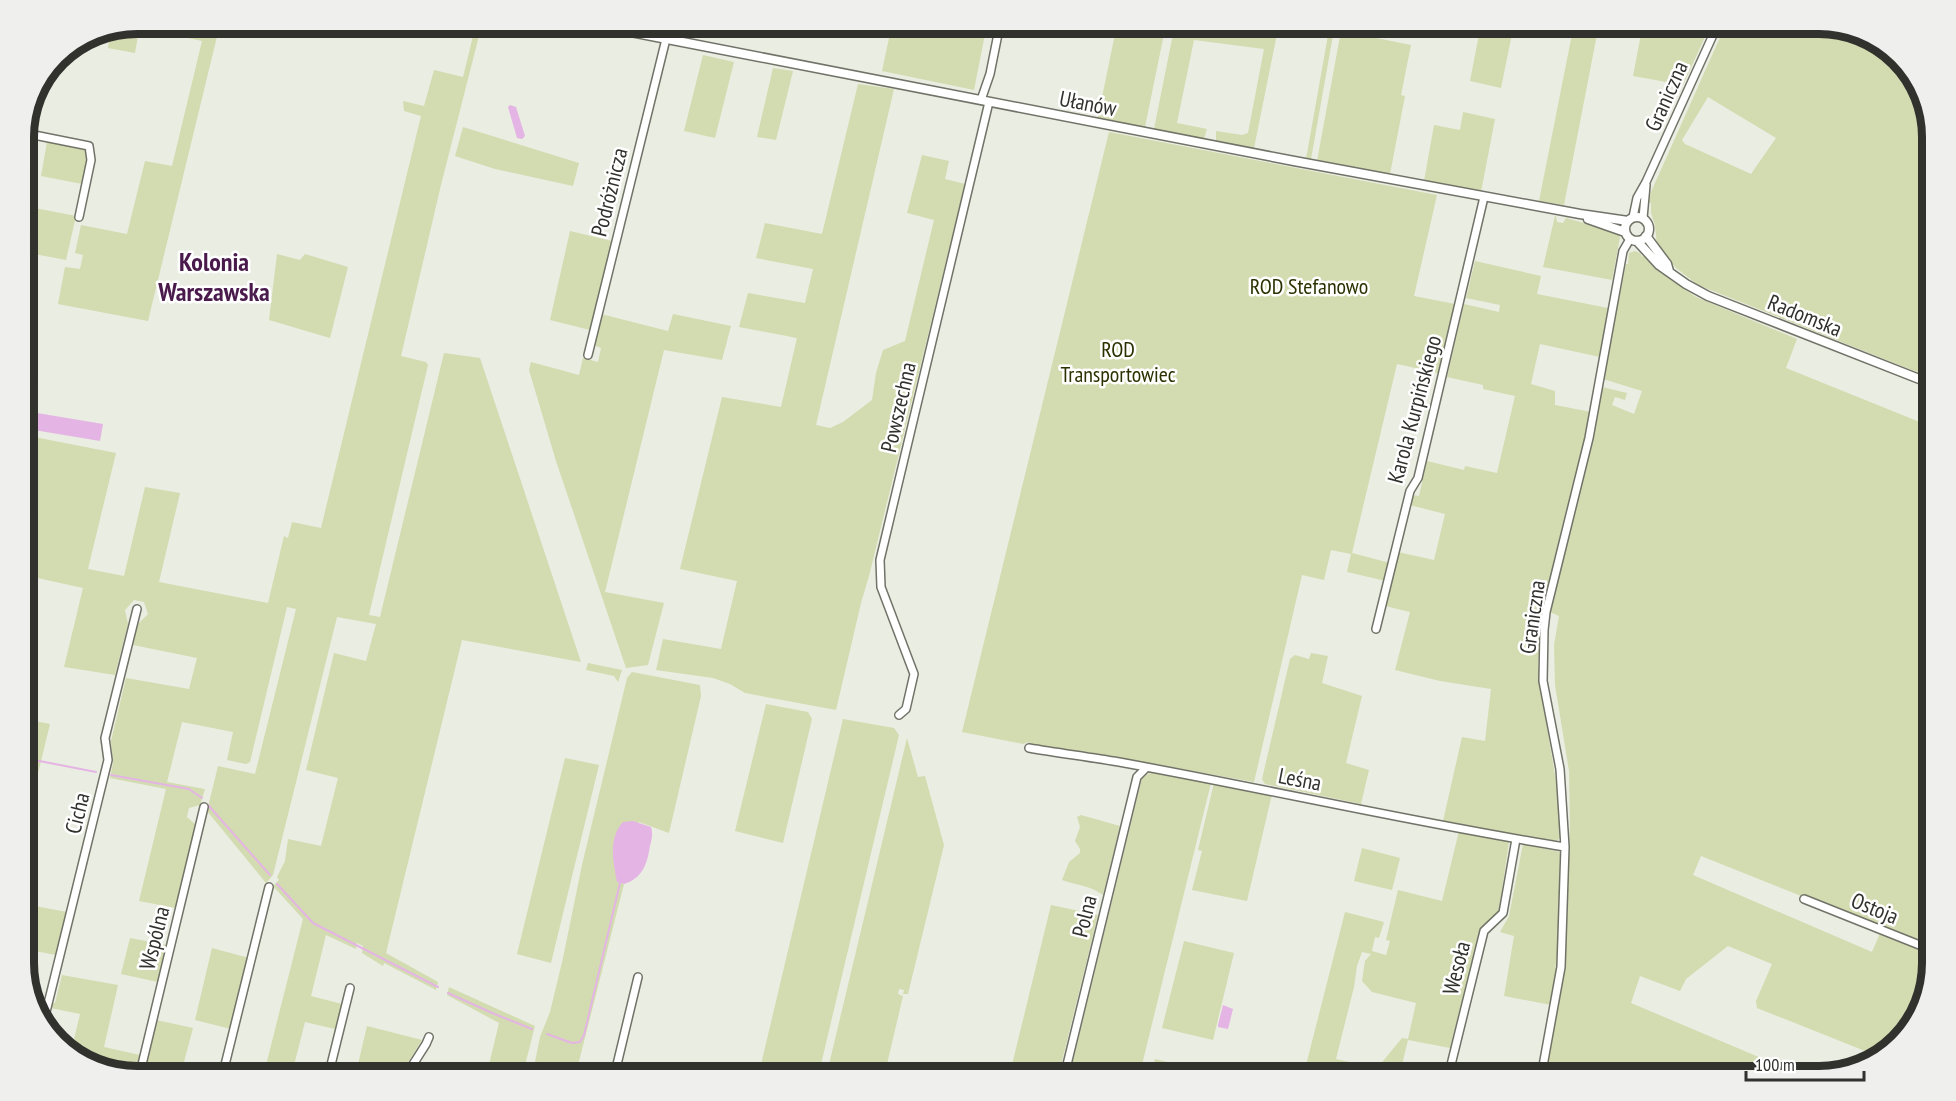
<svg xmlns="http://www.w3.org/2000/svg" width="1956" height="1101" viewBox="0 0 1956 1101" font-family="'PT Sans Narrow',sans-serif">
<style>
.green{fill:#d3dbb0;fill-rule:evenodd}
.water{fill:#e4b4e4}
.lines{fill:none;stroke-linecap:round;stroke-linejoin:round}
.stream{stroke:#e4b4e4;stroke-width:2}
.minor-casing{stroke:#717368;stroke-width:10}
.tertiary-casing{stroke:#717368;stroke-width:11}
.minor{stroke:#fff;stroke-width:7}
.tertiary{stroke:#fff;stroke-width:8}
.labels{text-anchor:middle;stroke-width:5;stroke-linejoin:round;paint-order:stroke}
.street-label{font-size:22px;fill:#31322e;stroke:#fff}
.park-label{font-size:22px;fill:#2c3100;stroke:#fff}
.quarter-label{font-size:26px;font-weight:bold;fill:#491a4b;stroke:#fff}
.rim{fill:none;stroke:#31322e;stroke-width:8}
</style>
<rect width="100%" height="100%" fill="#eaede1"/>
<path class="green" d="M140 24 135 53 108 48 109 40 89 36 95 33Z
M148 24H220L148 321 58 304 65 267 80 269 83 255 75 253 81 225 127 234 145 161 172 166 202 41 147 29Z
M476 24H482L441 185 401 356 426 362 428 365 369 615 380 617 444 353 480 358 581 662 462 640 386 953 438 982 436 990 384 963 383 966 362 953 363 946 357 943 356 949 326 935 311 996 342 1004 335 1029 305 1022 291 1077H263L303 919 273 886 279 880 277 877 285 861 288 839 321 846 338 778 306 770 334 653 366 661 376 624 337 617 273 875 266 883 207 811 218 766 255 774 296 609 287 607 250 762 246 764 227 760 233 732 182 722 167 782 205 789 200 805 189 808 187 817 196 825 176 908 139 901 166 789 110 778 113 763 111 741 126 678 189 689 197 658 133 645 138 624 148 614 144 602 134 600 125 610 128 624 115 675 64 667 83 588 24 575V435L116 453 88 569 124 576 145 487 180 493 159 582 268 603 284 536 288 538 292 522 321 528 421 116 404 111 403 101 424 106 434 70 463 77Z
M892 24H987L974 90 882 71Z
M1117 24H1166L1145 127 1099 119 1098 117Z
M1175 24H1279L1254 148 1216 141V131L1242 135 1248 133 1264 49 1194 40 1177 123 1207 129 1204 139 1154 129Z
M1330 24H1335L1311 159H1306Z
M1481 24H1514L1501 88 1470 81Z
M1574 24H1599L1564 205 1539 201Z
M1643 24H1711L1683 85 1633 76Z
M1726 24H1800L1846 37 1873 50 1894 57 1913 75 1932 131V378L1698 285 1676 268 1657 246 1655 225 1651 213V203L1649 202 1651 192ZM1708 97 1776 138 1751 174 1685 144 1682 140Z
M1341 31 1411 45 1401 95 1405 96 1390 174 1317 161Z
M703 55 734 62 715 138 684 131Z
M773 68 793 71 776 140 757 137Z
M858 84 894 89 816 425 830 428 843 422 872 400 876 373 883 350 905 341 934 220 907 213 922 155 949 161 945 179 965 184 869 576 861 603 836 710 745 693 730 684 713 678 656 670 663 639 721 649 737 581 680 569 722 397 781 407 797 338 739 327 748 293 805 303 813 269 756 258 765 223 822 234Z
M1463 112 1495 119 1481 192 1424 181 1434 125 1460 130Z
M463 127 579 163 573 186 495 169 455 156Z
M1109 132 1437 195 1414 296 1455 304 1438 373 1397 364 1352 553 1390 563 1386 581 1347 572 1351 554 1331 550 1324 580 1302 575 1254 782 1087 752V756L1033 746 1028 742 1023 744 962 732Z
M47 142 85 150 88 154 82 184 41 176Z
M24 206 76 216 66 260 24 252Z
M1555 216H1556L1557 222 1563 223 1566 218 1616 232 1620 237 1612 280 1543 267Z
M570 231 612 241 590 330 550 320Z
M1635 251 1640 253 1642 257 1644 255 1668 278 1696 297 1797 339 1786 368 1932 427V948L1701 856 1693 875 1872 952 1881 931 1886 936 1932 954V964L1917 1020 1880 1057 1757 1008 1756 1001 1772 964 1728 946 1686 979 1680 991 1640 976 1631 1003 1806 1077H1545L1565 961 1570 825 1569 771 1555 685 1554 645 1559 616 1550 612 1592 441 1602 387 1627 393 1625 400 1615 397 1612 405 1634 414 1642 391 1603 379 1626 264H1628L1629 253Z
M277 254 300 260 305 254 348 267 330 338 269 320Z
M1475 261 1541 276 1537 294 1608 308 1600 357 1540 344 1531 384 1555 391V405L1591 412 1543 614 1539 649 1538 665 1542 698 1560 805V838L1554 843 1443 821 1462 737 1485 741 1491 689 1440 681 1395 670 1410 612 1385 606 1398 552 1434 560 1445 514 1410 505 1412 495 1419 496 1427 461 1464 470 1465 466 1497 473 1515 396 1483 389V385L1447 377 1464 304 1499 312 1500 305 1466 298Z
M601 314 668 331 673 314 731 326 722 360 664 350 605 592 664 603 648 665 626 668 556 461 529 370 531 362 579 375 583 358 598 362 601 348 594 345Z
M1311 653 1328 656 1322 683 1362 696 1346 763 1369 770 1361 804 1265 784 1262 779 1290 659 1295 655 1309 659Z
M588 663 622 670 618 682 614 676 586 670Z
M632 672 700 685 701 696 669 833 639 822 617 882 624 884 575 1077H532L540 1037 550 1012 563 958 582 865 627 678Z
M766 704 808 712 812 719 783 843 735 831Z
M24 719 50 724 24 831Z
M843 719 894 728 899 735 818 1077H758Z
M907 738 918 777 925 776 944 845 939 866 908 994H903L904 990 899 989 898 994 903 996 884 1077H876L872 1072 866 1077H826Z
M565 758 599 765 551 963 517 954Z
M1151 772 1211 783 1139 1077H1069L1142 778Z
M1214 783 1272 794 1247 901 1192 890 1202 851 1198 850Z
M1081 815 1120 826 1103 895C1091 886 1076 885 1062 880L1069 862 1080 853V849L1075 841 1080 827 1077 817Z
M1459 831 1509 841 1499 911 1480 929 1450 1048 1408 1040 1399 1077H1362L1363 1072H1374L1402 1038 1408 1039 1416 1003 1372 992 1362 981 1365 961 1371 954 1362 952 1357 966 1354 987 1336 1059 1350 1062 1347 1076 1350 1077H1303L1345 912 1384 922 1379 938 1375 937 1372 951 1386 955 1390 941 1386 940 1398 890 1442 901Z
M1523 844 1560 852 1558 955 1555 968 1558 969 1551 1005 1504 996 1514 936 1500 932 1509 916Z
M1362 848 1400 858 1392 890 1354 881Z
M24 904 67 912 56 955 24 949Z
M1051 905 1098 915 1058 1077H1009Z
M130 938 167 945 158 982 121 974Z
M1184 941 1234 953 1213 1040 1162 1028Z
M212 948 249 958 231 1029 195 1020Z
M62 975 118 985 104 1047 140 1055 135 1076 81 1062 71 1052 80 1014 51 1008 52 1003H55Z
M449 987 535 1026 522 1077H486L499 1023 447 995Z
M156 1020 193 1028 180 1077H142Z
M367 1026 422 1040 403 1070 401 1077H355Z
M1155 1059 1205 1071 1204 1077H1150Z"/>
<path class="water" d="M510 105 516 107 525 136 522 139 517 138 508 107Z
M31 412 103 424 100 441 28 429Z
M633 821 651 827C653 834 652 839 650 846 647 864 643 878 624 884L617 882C613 862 608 838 623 822Z
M1223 1005 1233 1009 1228 1029 1218 1027V1025Z"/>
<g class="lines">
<path class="stream" d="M24 758 96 772
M111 775 189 789 202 798
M208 805 270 875
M277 884 313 923 438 987
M448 993 492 1013 532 1029
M547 1034 572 1043 580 1042 584 1035 620 883"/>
<g class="minor-casing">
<path id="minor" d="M1863 36 1878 42
M981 100 990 74 1000 24
M24 133 89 146 91 160 79 217
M1633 217 1637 198 1646 182 1718 24
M1643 218 1646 185
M588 355 666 39
M1376 629 1410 491 1418 478 1484 197
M899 715 906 709 914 674 881 587 880 560 989 102
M1029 748C1059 753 1089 757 1119 762 1268 789 1415 823 1565 847
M1804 899 1932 950
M43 1024 108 760 105 738 137 609
M139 1077 204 807
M222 1077 269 887
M328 1077 350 988
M405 1077 426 1044 429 1037
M614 1077 638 977
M1064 1077 1137 777 1146 768
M1448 1077 1484 931 1503 913 1516 839
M1541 1077 1561 967 1565 847 1560 769 1543 681 1544 630 1546 612 1589 438 1623 251 1630 239"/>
</g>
<g class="tertiary-casing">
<path id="tertiary" d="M590 24 1294 161 1580 214 1628 221
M1625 229a12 12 0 1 1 24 0a12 12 0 1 1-24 0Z
M1588 219 1625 232
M1646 236 1667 264 1669 271
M1637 241 1659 265 1686 284 1708 296 1932 384"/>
</g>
<use href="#minor" class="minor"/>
<use href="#tertiary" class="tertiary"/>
</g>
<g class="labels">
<g class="street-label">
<text transform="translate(1666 96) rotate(-66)" y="8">Graniczna</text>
<text transform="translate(1088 103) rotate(11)" y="8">Ułanów</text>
<text transform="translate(609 192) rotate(-76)" y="8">Podróżnicza</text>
<text transform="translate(1805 315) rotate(22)" y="8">Radomska</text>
<text transform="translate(898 407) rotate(-77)" y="8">Powszechna</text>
<text transform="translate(1414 409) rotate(-75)" y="8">Karola Kurpińskiego</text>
<text transform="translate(1532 617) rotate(-82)" y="8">Graniczna</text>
<text transform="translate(1300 779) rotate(11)" y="8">Leśna</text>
<text transform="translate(77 813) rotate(-76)" y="8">Cicha</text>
<text transform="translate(1875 908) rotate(22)" y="8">Ostoja</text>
<text transform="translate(1084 916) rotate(-76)" y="8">Polna</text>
<text transform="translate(154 938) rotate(-76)" y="8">Wspólna</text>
<text transform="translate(1456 968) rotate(-76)" y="8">Wesoła</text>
</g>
<g class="park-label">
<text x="1309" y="294">ROD Stefanowo</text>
<text x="1118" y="357">ROD<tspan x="1118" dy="25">Transportowiec</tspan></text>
</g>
<g class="quarter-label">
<text x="214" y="271">Kolonia<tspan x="214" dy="30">Warszawska</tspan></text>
</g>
</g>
<path d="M0 0H1956V1101H0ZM137 34H1819A103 103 0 0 1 1922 137V963A103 103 0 0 1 1819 1066H137A103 103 0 0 1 34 963V137A103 103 0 0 1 137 34Z" fill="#efefee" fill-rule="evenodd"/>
<path class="rim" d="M137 34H1819A103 103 0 0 1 1922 137V963A103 103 0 0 1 1819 1066H137A103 103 0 0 1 34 963V137A103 103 0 0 1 137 34Z"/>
<path d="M1746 1071v9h118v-9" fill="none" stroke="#31322e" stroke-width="3"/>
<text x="1755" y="1071" font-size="18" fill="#31322e" stroke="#ffffff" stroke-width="4.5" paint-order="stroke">100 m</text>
</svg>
